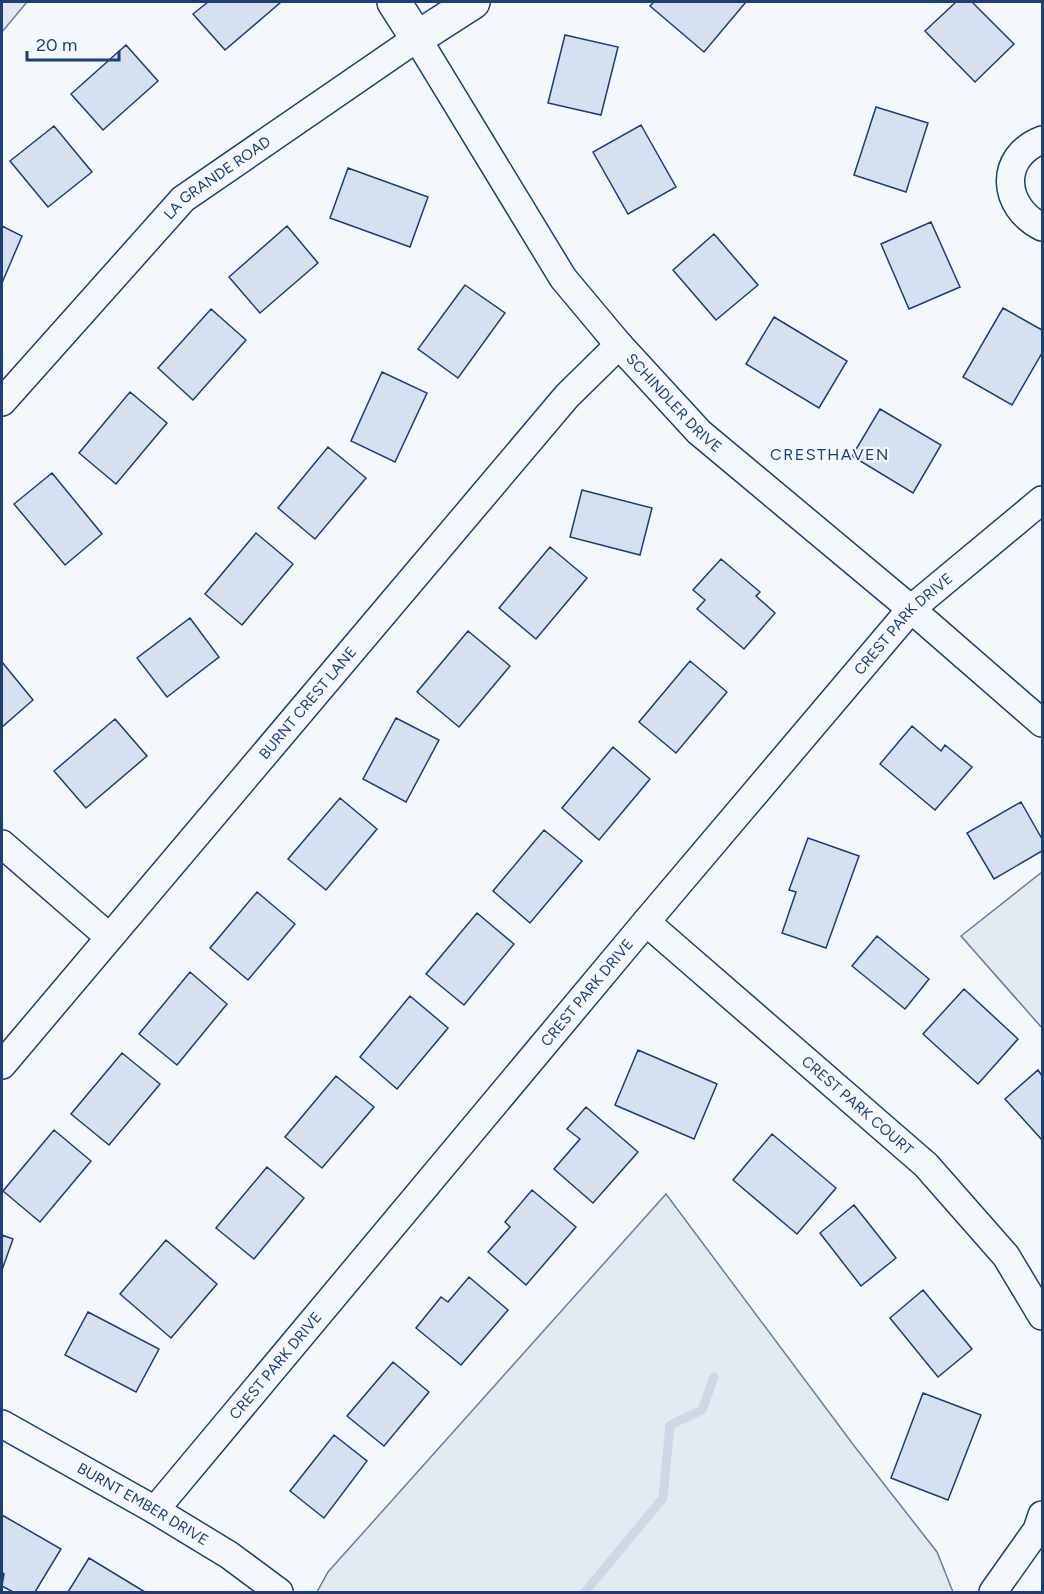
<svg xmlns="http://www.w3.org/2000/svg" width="1044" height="1594" viewBox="0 0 1044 1594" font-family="Figtree,sans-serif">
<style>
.green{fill:#e3e9f0;stroke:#687fa3;stroke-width:1.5}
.parking{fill:#e3e8f0;stroke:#687fa3;stroke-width:1.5}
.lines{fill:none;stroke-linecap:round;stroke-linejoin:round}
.stream{stroke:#cfd7e4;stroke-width:9}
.building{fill:#d5e0f0;stroke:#1d3f73;stroke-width:1.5}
.minor-casing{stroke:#1d3f73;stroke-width:30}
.tertiary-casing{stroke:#1d3f73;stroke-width:36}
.minor{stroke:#f4f7fb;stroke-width:27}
.tertiary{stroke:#f4f7fb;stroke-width:33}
.labels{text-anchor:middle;stroke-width:4.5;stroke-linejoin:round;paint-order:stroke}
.street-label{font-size:15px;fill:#1d3f73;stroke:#f4f7fb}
.neighbourhood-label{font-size:16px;letter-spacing:1.5px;fill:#1d3f73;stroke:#f4f7fb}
</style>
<rect width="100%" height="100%" fill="#f4f7fb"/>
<path class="green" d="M1042 872V1028L961 936Z
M666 1194 855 1447 937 1552 953 1592H317L328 1572Z"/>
<path class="parking" d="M2 2H27L2 32Z"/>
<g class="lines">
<path class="stream" d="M585 1592 663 1498 670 1425 702 1410 714 1377"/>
</g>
<path class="building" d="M208 2H281L225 50 193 14Z
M654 2H746L704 52 650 6Z
M956 2H972L1014 44 975 82 925 31Z
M565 35 618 47 601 115 548 103Z
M126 45 158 81 103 130 71 94Z
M876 107 928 123 906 192 854 175Z
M641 125 676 187 628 214 593 152Z
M54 126 92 172 48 207 10 161Z
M348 168 428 197 410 247 330 218Z
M931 222 960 287 909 309 881 244Z
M2 226 22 236 2 283Z
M287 226 318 263 260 313 229 277Z
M714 234 758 285 716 320 673 270Z
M465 285 505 313 458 378 418 349Z
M1003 308 1042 330V353L1012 405 963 377Z
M211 309 246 340 193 400 158 368Z
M774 317 847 361 819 408 746 364Z
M382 372 427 393 395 462 351 441Z
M130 392 167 423 116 484 79 453Z
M880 409 941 445 913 493 852 456Z
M328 447 366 478 315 539 278 508Z
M52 473 102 534 65 565 14 504Z
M582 490 652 508 640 555 570 537Z
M256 533 293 564 242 625 205 594Z
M550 547 587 578 536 639 499 608Z
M721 559 760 592 756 596 775 613 744 649 697 609 705 600 693 590Z
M190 618 219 657 167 697 137 658Z
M468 631 510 666 459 727 417 692Z
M690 661 727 692 676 753 639 722Z
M2 662 33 700 2 727Z
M396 718 439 740 406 802 363 779Z
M115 719 147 756 86 808 54 771Z
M912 726 941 751 945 745 972 767 935 810 880 764Z
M613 747 650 779 599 840 562 808Z
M340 798 377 829 326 890 288 859Z
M1021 802 1042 839V851L994 879 967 833Z
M544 830 582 861 530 923 493 891Z
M808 838 859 856 826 948 782 933 796 892 789 890Z
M257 892 295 924 248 980 210 948Z
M477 913 514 944 464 1005 426 974Z
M877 936 929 979 905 1009 852 966Z
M190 972 227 1004 177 1065 139 1034Z
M964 989 1018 1039 978 1084 923 1034Z
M410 996 448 1028 397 1089 360 1057Z
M638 1050 717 1084 694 1139 615 1105Z
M122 1053 160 1084 109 1145 71 1114Z
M1038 1070 1042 1076V1140L1005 1099Z
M336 1076 374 1107 322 1168 285 1137Z
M586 1107 638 1152 593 1203 554 1169 580 1139 567 1129Z
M54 1130 91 1161 40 1222 3 1191Z
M772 1134 836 1188 797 1234 733 1180Z
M267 1167 304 1198 254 1259 216 1228Z
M532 1190 576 1227 526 1285 488 1252 510 1227 505 1222Z
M854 1205 896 1258 861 1286 820 1233Z
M2 1235 13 1239 2 1270Z
M166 1240 217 1284 171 1338 120 1294Z
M469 1277 508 1310 461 1365 416 1328 441 1297 448 1302Z
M923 1290 972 1349 938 1377 890 1318Z
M88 1312 159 1349 136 1392 65 1355Z
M393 1362 429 1392 384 1446 347 1416Z
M923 1393 981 1415 948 1500 891 1478Z
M334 1435 367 1461 324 1518 290 1491Z
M2 1515 61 1549 35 1592H13L2 1586 4 1574 2 1572Z
M89 1558 145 1592H68Z"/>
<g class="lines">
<g class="minor-casing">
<g id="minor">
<path d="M1042 140C998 157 1002 207 1042 227"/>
<path id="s1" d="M2 402 183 199 417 38 563 278 619 345 699 432 911 609 1042 723"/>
<path d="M2 844 109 937"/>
<path id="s2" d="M646 922 926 1165 1006 1256 1042 1316"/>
<path id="s3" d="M2 1065 567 396 619 345"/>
<path id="s4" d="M2 1424 155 1510 229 1555 279 1592"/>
<path id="s5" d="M155 1510 646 922 911 609 1042 500"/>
<path d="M993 1592 1037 1530 1042 1515"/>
</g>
</g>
<g class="tertiary-casing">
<path id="tertiary" d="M394 2 417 38 473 2"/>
</g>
<use href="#minor" class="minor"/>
<use href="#tertiary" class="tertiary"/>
</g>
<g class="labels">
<g class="street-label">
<text dy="5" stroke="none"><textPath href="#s1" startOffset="312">LA GRANDE ROAD</textPath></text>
<text dy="5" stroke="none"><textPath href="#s1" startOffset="1004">SCHINDLER DRIVE</textPath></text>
<text dy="5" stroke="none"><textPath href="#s5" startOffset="1160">CREST PARK DRIVE</textPath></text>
<text dy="5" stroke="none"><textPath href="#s3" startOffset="474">BURNT CREST LANE</textPath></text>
<text dy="5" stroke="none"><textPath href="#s5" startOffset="674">CREST PARK DRIVE</textPath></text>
<text dy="5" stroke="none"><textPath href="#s2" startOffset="280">CREST PARK COURT</textPath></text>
<text dy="5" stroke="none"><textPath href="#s5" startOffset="188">CREST PARK DRIVE</textPath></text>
<text dy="5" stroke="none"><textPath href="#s4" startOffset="162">BURNT EMBER DRIVE</textPath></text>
</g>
<g class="neighbourhood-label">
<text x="830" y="460">CRESTHAVEN</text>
</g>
</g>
<rect width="1044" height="1594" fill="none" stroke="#1d3f73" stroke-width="6"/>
<path d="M27 51v9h92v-9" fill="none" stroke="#1d3f73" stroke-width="3"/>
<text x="36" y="51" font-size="18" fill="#1d3f73" stroke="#f4f7fb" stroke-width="4.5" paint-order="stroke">20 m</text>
</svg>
